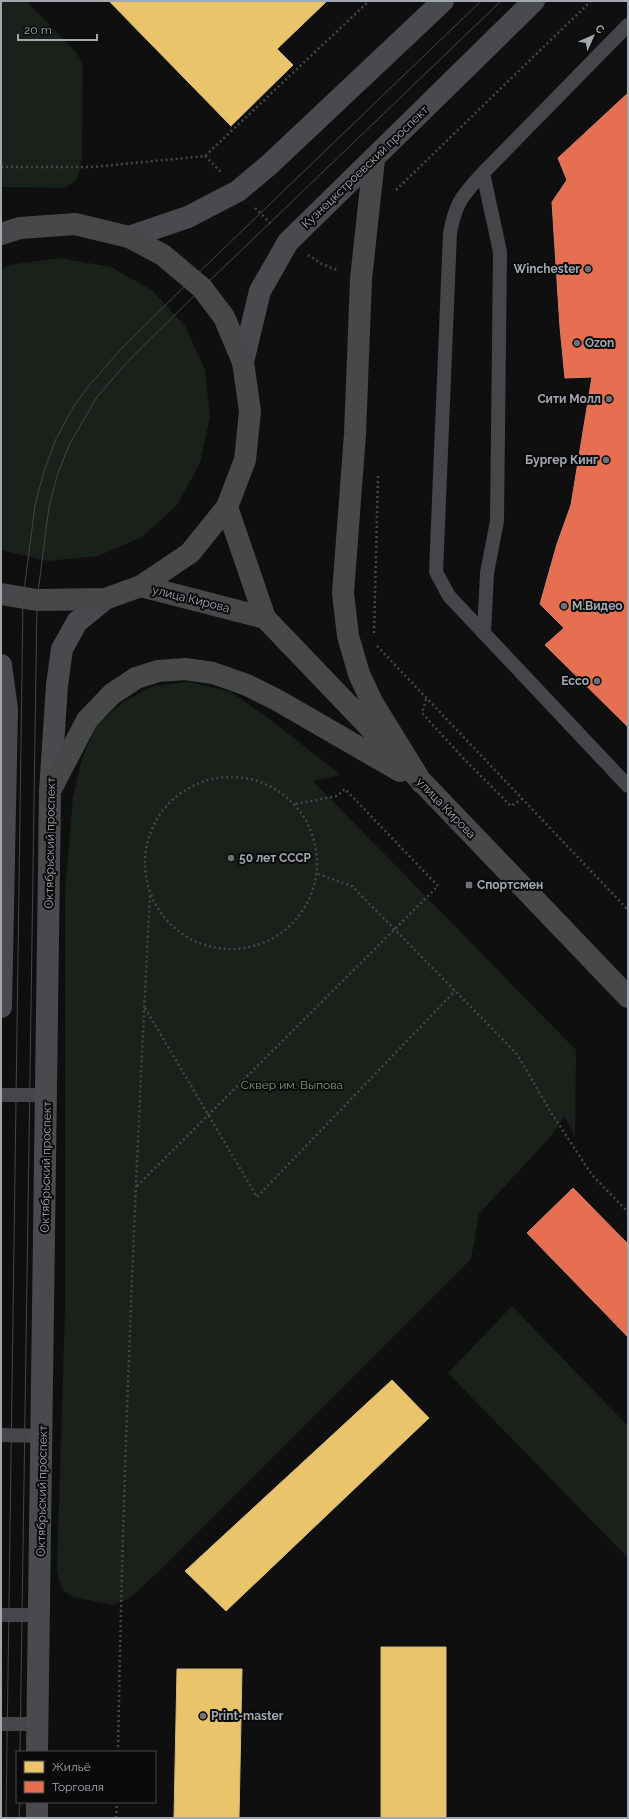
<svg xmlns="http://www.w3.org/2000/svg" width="629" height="1819" viewBox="0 0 629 1819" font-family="Raleway,sans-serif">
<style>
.green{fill:#1a201a}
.homes{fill:#e9c46a;stroke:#d3bc7f}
.shops{fill:#e76f51;stroke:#d2806e}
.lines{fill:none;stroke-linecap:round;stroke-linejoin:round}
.path{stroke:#46474a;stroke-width:2.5;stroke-dasharray:2 3;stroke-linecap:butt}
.lane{stroke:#444649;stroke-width:14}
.secondary{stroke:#484a4d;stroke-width:22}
.primary{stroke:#47484a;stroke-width:22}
.tram{stroke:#454648;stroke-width:1}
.poi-dot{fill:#6e7278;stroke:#0a0a0b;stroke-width:1.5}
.labels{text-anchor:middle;stroke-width:4;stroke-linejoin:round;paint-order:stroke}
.street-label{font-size:12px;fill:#a1a8b0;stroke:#0a0a0b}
.poi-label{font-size:12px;font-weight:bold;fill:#a1a8b0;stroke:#0a0a0b;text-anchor:start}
.park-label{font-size:12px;fill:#7c9a79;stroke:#0a0a0b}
</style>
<rect width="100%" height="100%" fill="#0f0f10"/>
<path class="green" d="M1 1H26L76 52 83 64 82 156 80 169 76 180 64 188 1 187Z
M60 258 111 267 153 291 185 326 205 370 210 417 200 463 177 505 142 537 98 556 47 561 1 550V270L9 265Z
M189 682 231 692 272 721 341 775 313 781 576 1050 575 1137 564 1116 553 1134 479 1214 471 1259 156 1574 130 1598 113 1605 73 1597 64 1591 59 1581 57 1569 65 1310V892L73 797 82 758 96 726 122 703 153 686Z
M512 1306 628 1426V1558L448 1373Z"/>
<path class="homes" d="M109 1H327L277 49 293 65 231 126Z
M392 1380 429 1418 226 1611 185 1571Z
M381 1647H446V1818H381Z
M177 1669H242L239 1818H174Z"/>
<path class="shops" d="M628 93V727L545 645 564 628 540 604 557 544 571 505 592 377 565 378 560 327 552 202 567 180 558 158Z
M573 1188 628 1244V1337L527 1233Z"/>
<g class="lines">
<path class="path" d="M205 156 221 172
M1 167H93L205 156 369 1
M396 190 591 1
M255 208 271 224
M308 255 322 264 337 270
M374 633 378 476
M377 646 628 910
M426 699 422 713 465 760 511 806 522 799
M145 863a86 86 0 1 1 172 0a86 86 0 1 1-172 0Z
M318 874 352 886 517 1054 552 1114 592 1175 628 1212
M145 1008 257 1197 455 991
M137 1186 438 886 345 789 337 796 295 804
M118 1752C123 1466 135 1181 150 896
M116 1818 117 1802"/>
<path class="lane" d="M628 25 483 173C462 196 456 202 450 233L436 572 449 596 628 786
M483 173 500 252 497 521 487 573 484 633
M1 1095H47
M1 1435 43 1436
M1 1615H40
M1 1724H38"/>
<path class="secondary" d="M129 237 188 217 238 191 269 165 443 1
M243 362 260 291 288 242 534 1
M1 665 7 709 1 1007
M37 1752 50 791 57 685 62 649 77 622 105 599
M37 1818V1802"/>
<path class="primary" d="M374 159 361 279 355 434 343 593 348 636 359 674 372 702 422 783
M1 234 20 228 75 224 129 237 163 255 202 288 224 317 243 362 250 411 245 460 227 507 190 553 141 586 105 599 37 600 1 594
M227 507 265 618 628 997
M141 586 265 618
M50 791 87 720 112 694 136 678 158 671 185 669 213 673 247 685 277 700 400 771"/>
<path class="tram" d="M20 1752 37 600 49 507 57 476 69 445 97 397 129 360 202 288 501 1
M6 1818 23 599 35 505 44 471 56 439 72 409 87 388 120 350 193 278 481 1
M19 1818 20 1802"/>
</g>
<g class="poi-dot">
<circle cx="588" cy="269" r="4"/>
<circle cx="577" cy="343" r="4"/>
<circle cx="609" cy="399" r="4"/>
<circle cx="606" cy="460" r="4"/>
<circle cx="564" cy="606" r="4"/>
<circle cx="597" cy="681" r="4"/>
<circle cx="231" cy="858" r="4"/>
<rect x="465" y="881" width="8" height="8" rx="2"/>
<circle cx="203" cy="1716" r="4"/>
</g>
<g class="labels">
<g class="street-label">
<text transform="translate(365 167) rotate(-44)" y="4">Кузнецкстроевский проспект</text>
<text transform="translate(191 599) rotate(14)" y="4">улица Кирова</text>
<text transform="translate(446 808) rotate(46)" y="4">улица Кирова</text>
<text transform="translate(50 843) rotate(-89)" y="4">Октябрьский проспект</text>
<text transform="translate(46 1167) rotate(-89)" y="4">Октябрьский проспект</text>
<text transform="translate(42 1491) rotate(-89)" y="4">Октябрьский проспект</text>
</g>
<g class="poi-label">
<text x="580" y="273" text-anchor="end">Winchester</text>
<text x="585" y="347">Ozon</text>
<text x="601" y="403" text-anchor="end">Сити Молл</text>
<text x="598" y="464" text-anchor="end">Бургер Кинг</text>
<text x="572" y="610">М.Видео</text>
<text x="589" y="685" text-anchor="end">Ecco</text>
<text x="239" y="862">50 лет СССР</text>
<text x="477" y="889">Спортсмен</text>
<text x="211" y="1720">Print-master</text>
</g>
<g class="park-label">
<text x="292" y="1089">Сквер им. Выпова</text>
</g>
</g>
<rect width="629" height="1819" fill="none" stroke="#a1a8b0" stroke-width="4"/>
<rect x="16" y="1751" width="140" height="52" fill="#0a0a0b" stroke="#46494d"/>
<rect x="24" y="1761" width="20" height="12" fill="#e9c46a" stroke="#46494d"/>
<text x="52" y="1771" font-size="12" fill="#a1a8b0">Жильё</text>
<rect x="24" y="1781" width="20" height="12" fill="#e76f51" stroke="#46494d"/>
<text x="52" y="1791" font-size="12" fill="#a1a8b0">Торговля</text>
<g transform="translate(593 36) rotate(45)" stroke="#0a0a0b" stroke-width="3" paint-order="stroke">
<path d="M0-3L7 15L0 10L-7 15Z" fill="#a1a8b0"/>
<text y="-6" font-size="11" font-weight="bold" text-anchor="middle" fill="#a1a8b0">С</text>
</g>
<path d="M18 34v6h79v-6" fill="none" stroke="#a1a8b0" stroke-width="2"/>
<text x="24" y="34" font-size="12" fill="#a1a8b0" stroke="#0a0a0b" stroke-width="3" paint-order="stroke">20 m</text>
</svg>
